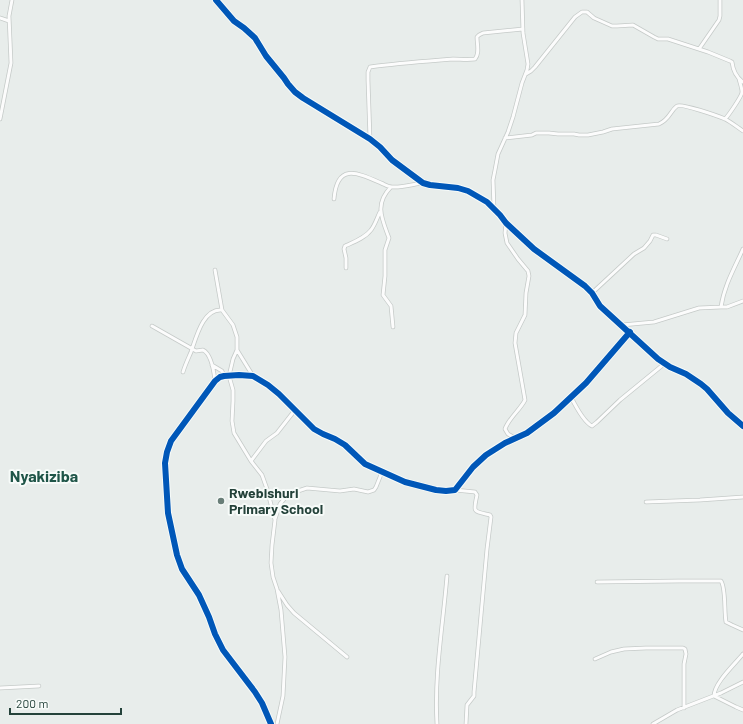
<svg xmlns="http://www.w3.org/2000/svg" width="743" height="724" viewBox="0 0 743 724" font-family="Barlow,sans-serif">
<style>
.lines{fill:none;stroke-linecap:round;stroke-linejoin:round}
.minor-casing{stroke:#c5cac8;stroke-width:4.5}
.minor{stroke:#fcfcfc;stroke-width:3}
.cycleway-casing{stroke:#f7fbf9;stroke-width:8}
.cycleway{stroke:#0057b8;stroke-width:6}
.poi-dot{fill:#697e78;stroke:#f7fbf9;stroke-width:1.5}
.labels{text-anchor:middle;stroke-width:4;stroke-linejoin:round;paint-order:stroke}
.poi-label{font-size:14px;font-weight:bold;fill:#24423a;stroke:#f7fbf9;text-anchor:start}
.quarter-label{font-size:16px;font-weight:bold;fill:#1f5548;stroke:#f7fbf9}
</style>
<rect width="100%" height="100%" fill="#e8edeb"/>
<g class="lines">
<g class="minor-casing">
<path id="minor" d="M216 0 234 21 244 28 255 38 266 56 284 78 288 84 295 92 303 98 370 139 380 147 392 160 423 183 430 185 458 188 468 191 487 202 500 215 506 223 534 249 585 286 592 293 600 306 658 359 670 367 686 374 701 384 707 389 728 413 743 426
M0 18 9 21
M699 49 719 20 720 16V0
M526 74 531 71 535 67 575 17 582 12H587L594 18 612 26H617L633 25 654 37 658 39H668L708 52 730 61 732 62C733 71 736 77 743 82
M0 119 11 63 9 16 12 0
M725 119C728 116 742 96 742 92 742 88 740 83 739 79
M505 138 532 135 536 133H549L558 134H574L579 135H588L603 132 612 129 659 124C670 119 670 111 677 106 681 103 718 116 725 119 731 122 737 127 743 131
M370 139 368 80V72L370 67 377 66C403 63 428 61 453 59 460 59 467 60 475 59 480 53 477 45 477 37L479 35 483 33 523 29
M391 187C374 204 382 219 389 238L385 250V276L383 295 391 306 393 327
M334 199C337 163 356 172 381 183 384 184 388 187 392 187 401 188 414 184 423 183
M494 209 493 180 495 170 498 154 508 132 513 117 522 83 527 70 528 64 523 33 522 0
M506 223 505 233 507 243 518 259 528 271 529 276 526 293 525 315 516 333 515 343 525 400C520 410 509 418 505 429L508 434 515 438
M346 268V258L344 249 345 246C354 242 365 238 371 230 375 225 377 218 380 212
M215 270 222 310 233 325 237 337V350L233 359 229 376 233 390V401L232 421 234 433 251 461 262 475 267 489 275 520 272 545 271 563 273 577 277 589 281 610 285 657 283 696 277 724
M592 293 634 254 644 248 650 241 653 235H656L667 239
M721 307H727L743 301
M622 325 654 322 699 308 721 307C724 286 734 269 743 249
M152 326 196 351 203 350C211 354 214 372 215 381
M237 350 253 376
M212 365 222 371 224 376
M183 372C185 365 188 359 191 352 196 338 203 308 222 310
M571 397C575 405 584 422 592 426L597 422 620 400 664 364
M251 461 266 441 277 433 295 410
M455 490 475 492 477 495C473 513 473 511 490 515L491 517 487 549 474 692V696L467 705 466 724
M646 502 700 500 743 497
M275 519 280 504 285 498 289 494 307 488 340 491 354 489 368 492 374 490 376 487 382 472
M597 582 679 581H721C726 588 724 611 726 622L732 625 743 630
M278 591 287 605 294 613 347 657
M743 654C735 664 714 683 714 696L736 707 743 710
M595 659 611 652 624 649 646 648H683L685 649 686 654 684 664V708
M0 688 39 686
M271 724 262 703 255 692 223 650 215 634 209 617 199 595 182 569 177 555 168 513 165 463 167 452 171 441 215 381 220 377 224 376 239 375 253 376 268 385 279 394 314 429 323 434 335 439 345 445 365 464 405 482 436 490 446 491 455 490 473 467 486 455 505 443 527 433 554 413 586 383 630 332
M437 724C434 675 443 625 447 576
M653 724 677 710 721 693 743 682"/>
</g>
<use href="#minor" class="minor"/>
<g class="cycleway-casing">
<path id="cycleway" d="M216 0 234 21 244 28 255 38 266 56 284 78 288 84 295 92 303 98 370 139 380 147 392 160 423 183 430 185 458 188 468 191 487 202 500 215 506 223 534 249 585 286 592 293 600 306 658 359 670 367 686 374 701 384 707 389 728 413 743 426
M271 724 262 703 255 692 223 650 215 634 209 617 199 595 182 569 177 555 168 513 165 463 167 452 171 441 215 381 220 377 224 376 239 375 253 376 268 385 279 394 314 429 323 434 335 439 345 445 365 464 405 482 436 490 446 491 455 490 473 467 486 455 505 443 527 433 554 413 586 383 630 332"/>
</g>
<use href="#cycleway" class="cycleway"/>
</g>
<circle class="poi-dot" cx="221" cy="501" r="4"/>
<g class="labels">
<g class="poi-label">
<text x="229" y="498">Rwebishuri<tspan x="229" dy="16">Primary School</tspan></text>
</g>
<g class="quarter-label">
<text x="44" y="482">Nyakiziba</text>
</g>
</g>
<path d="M10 708v6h111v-6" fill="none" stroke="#24423a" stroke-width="2"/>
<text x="16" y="708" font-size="12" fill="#24423a" stroke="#f7fbf9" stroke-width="3" paint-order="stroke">200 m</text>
</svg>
